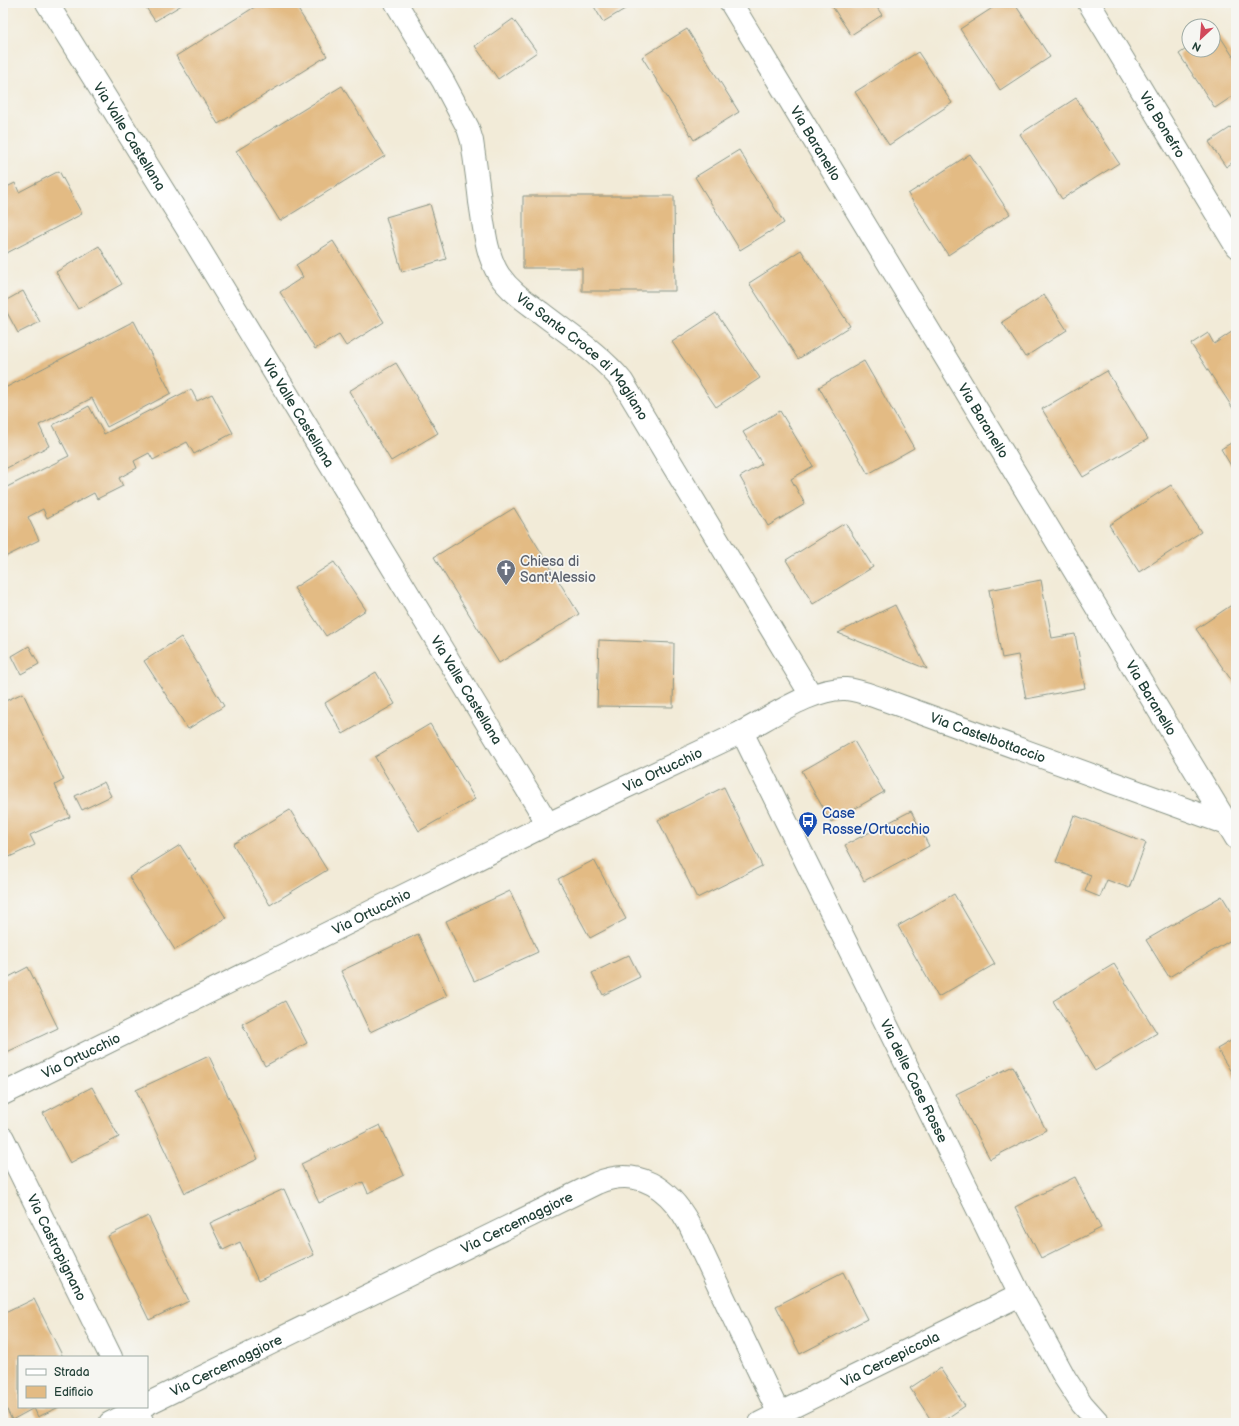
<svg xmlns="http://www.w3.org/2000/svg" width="1239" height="1426" viewBox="0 0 1239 1426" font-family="'Balsamiq Sans',sans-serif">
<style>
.building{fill:#e3bb84}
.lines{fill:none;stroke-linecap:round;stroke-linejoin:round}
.street-casing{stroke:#889486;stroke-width:24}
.secondary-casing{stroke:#889486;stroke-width:24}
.street{stroke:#fff;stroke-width:22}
.secondary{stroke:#fff;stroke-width:22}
.labels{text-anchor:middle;stroke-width:3.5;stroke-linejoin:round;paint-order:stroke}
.street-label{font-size:14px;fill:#1f3d34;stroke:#f6f6f2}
.worship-label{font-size:14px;fill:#5b616d;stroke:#f6f6f2;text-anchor:start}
.transit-label{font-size:14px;fill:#164399;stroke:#f6f6f2;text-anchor:start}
</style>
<rect width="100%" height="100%" fill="#f6f6f2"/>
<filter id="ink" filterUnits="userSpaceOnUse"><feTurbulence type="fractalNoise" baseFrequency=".025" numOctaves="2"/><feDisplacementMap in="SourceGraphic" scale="8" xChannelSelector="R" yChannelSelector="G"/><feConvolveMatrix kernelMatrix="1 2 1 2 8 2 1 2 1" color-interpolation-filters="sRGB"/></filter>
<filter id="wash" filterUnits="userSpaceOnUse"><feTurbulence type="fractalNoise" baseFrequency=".012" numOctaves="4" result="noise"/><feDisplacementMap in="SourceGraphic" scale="16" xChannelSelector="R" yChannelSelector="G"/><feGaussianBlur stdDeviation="0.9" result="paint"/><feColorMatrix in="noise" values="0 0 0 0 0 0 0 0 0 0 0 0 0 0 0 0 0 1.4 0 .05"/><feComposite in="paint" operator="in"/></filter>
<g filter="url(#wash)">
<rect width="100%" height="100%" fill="#f2ebd8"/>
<g id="blocks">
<path class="building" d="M143 3H185L155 21Z
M261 3H294L327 56 218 124 176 56Z
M592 3H635L603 22Z
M830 3H874L882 15 851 35Z
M1000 3H1014L1050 57 1000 90 960 29Z
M513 19 537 52 498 79 475 46Z
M687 29 739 112 694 140 642 57Z
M1216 30 1236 61V94L1215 108 1179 54 1189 47V50H1213V32Z
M918 52 952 103 889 145 855 92Z
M342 86 385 156 280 221 236 151Z
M1076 98 1119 163 1062 199 1020 134Z
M1236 124V160L1226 167 1209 142Z
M739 150 784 223 740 250 695 177Z
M970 154 1010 214 948 255 908 194Z
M59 171 82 214 3 255V189L15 183 19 192Z
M523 196H674L675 291H582V268H523Z
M430 204 446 259 402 272 386 217Z
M333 241 384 322 346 346 339 335 315 349 280 292 303 277 296 265Z
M99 246 122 284 78 309 56 272Z
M801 250 850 326 798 359 749 283Z
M23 291 40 322 18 333 3 305V302Z
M1044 295 1067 330 1025 357 1002 322Z
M716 313 760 378 716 407 672 342Z
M134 321 171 393 107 427 92 398 39 425 49 446 3 470V389Z
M1236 329V409L1234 410 1191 344 1208 333 1214 344Z
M864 361 914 448 868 474 819 387Z
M396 363 438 433 391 461 349 391Z
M1107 371 1148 439 1083 477 1042 409Z
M191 389 197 401 212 394 233 433 194 454 187 442 153 460 149 453 134 461 137 468 119 478 123 486 97 499 94 493 47 518 43 509 28 517 39 540 3 558V489L69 456 53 425 89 406 104 434Z
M780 411 813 466 791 479 805 504 768 526 740 477 762 464 743 432Z
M1236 440V474L1221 449Z
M1171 485 1201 532 1139 572 1109 525Z
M514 508 579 614 499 663 434 557Z
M845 523 873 567 813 604 786 560Z
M334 562 366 610 326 636 294 588Z
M1041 580 1052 638 1075 634 1085 688 1026 699 1018 655 1002 658 989 590Z
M1236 602V687L1196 629Z
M895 605 927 669 838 633Z
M181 637 224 706 188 729 144 661Z
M599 640 674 643 673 707 597 706Z
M29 646 39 664 21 674 12 656Z
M376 672 395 704 343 734 325 703Z
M23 693 64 780 55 785 70 817 30 835 35 845 3 860V702Z
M430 724 475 799 419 831 375 757Z
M854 741 884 792 831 822 802 771Z
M104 782 111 796 82 810 75 796Z
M724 787 762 866 697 898 658 820Z
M290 810 327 870 270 905 233 844Z
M911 811 929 846 864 881 845 845Z
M1074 815 1146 843 1129 888 1107 880 1100 897 1085 891 1091 875 1056 862Z
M180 845 226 918 175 950 129 877Z
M594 860 626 919 590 938 558 879Z
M510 891 538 952 474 981 446 921Z
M954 894 995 964 938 997 898 926Z
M1222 896 1236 919V937L1169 977 1146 940Z
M418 934 447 996 370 1032 341 971Z
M629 955 640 977 603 995 592 973Z
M1114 964 1157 1033 1095 1071 1053 1001Z
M28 967 58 1028 7 1052 3 1044V980Z
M285 1001 307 1043 265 1066 242 1024Z
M1236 1038V1080L1217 1049Z
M209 1056 258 1159 185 1193 136 1090Z
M1013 1066 1046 1130 990 1159 956 1094Z
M92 1087 119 1137 70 1163 43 1113Z
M380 1125 404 1175 368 1193 363 1182 319 1203 301 1164Z
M1075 1177 1101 1228 1041 1258 1015 1207Z
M284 1189 314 1255 258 1281 240 1242 223 1250 210 1223Z
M148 1216 189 1301 149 1320 108 1236Z
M843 1272 867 1319 800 1354 776 1306Z
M34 1299 63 1357H19V1407H59L38 1417 34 1408 12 1420 3 1402V1314Z
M940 1368 965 1406 940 1423H933L910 1388Z"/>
</g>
</g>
<g filter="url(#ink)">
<use href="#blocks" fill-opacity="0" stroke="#889486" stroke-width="1"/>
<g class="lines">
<g class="street-casing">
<g id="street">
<path id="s1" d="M47 3 186 227 548 824"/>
<path id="s2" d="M396 3 443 81 468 128 472 141C475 162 478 182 480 202 484 226 486 255 499 275 510 291 525 301 540 312 568 334 599 353 622 381L811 695"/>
<path id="s3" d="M731 3 1236 838"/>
<path id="s4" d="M1089 3 1236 246"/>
<path id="s5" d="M742 732C771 717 814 687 846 689 859 690 870 695 882 699L1235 827"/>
<path id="s6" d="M147 1404 597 1183C638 1166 669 1188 689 1224L779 1414"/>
<path d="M110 1423 142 1407"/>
<path id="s7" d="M760 1423 1020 1295"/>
</g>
</g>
<g class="secondary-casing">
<g id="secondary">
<path id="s8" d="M3 1094 548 824 742 732 1020 1295 1065 1378 1082 1404 1099 1423"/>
<path id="s9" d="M3 1138 111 1357"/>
<path d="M135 1407 143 1423"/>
</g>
</g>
<use href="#street" class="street"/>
<use href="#secondary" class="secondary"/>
</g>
</g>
<defs>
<g id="church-pin" transform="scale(1)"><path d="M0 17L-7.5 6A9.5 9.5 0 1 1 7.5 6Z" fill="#6b7280" stroke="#f6f6f2"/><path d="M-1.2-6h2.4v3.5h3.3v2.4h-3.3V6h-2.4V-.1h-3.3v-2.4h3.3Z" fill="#fff"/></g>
<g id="bus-pin" transform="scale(1)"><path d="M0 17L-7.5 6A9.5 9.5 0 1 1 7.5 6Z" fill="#1a4fb4" stroke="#f6f6f2"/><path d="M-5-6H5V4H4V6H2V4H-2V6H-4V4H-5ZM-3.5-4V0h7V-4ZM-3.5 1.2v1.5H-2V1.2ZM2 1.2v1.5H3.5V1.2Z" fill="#fff"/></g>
</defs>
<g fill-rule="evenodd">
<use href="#church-pin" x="506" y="569"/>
<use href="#bus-pin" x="808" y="821"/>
</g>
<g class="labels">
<g class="street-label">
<text dy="5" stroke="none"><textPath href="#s4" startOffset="142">Via Bonefro</textPath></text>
<text dy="5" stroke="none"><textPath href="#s1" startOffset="157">Via Valle Castellana</textPath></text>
<text dy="5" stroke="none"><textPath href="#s3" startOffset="164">Via Baranello</textPath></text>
<text dy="5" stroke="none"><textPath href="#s2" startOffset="413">Via Santa Croce di Magliano</textPath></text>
<text dy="5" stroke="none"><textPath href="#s1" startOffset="481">Via Valle Castellana</textPath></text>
<text dy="5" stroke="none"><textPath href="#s3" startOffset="488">Via Baranello</textPath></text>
<text dy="5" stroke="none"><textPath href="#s1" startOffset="805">Via Valle Castellana</textPath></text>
<text dy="5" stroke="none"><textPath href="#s3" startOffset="812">Via Baranello</textPath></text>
<text dy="5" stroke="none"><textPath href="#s5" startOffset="264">Via Castelbottaccio</textPath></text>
<text dy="5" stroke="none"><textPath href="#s8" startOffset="735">Via Ortucchio</textPath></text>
<text dy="5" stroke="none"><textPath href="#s8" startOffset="411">Via Ortucchio</textPath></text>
<text dy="5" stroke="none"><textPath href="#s8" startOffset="87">Via Ortucchio</textPath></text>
<text dy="5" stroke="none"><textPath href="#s8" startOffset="1212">Via delle Case Rosse</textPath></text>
<text dy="5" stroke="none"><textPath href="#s6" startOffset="412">Via Cercemaggiore</textPath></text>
<text dy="5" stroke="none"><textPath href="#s9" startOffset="122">Via Castropignano</textPath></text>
<text dy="5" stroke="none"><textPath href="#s7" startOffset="145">Via Cercepiccola</textPath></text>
<text dy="5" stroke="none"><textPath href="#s6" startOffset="88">Via Cercemaggiore</textPath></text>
</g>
<g class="worship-label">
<text x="520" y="566">Chiesa di<tspan x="520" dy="16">Sant'Alessio</tspan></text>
</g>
<g class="transit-label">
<text x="822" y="818">Case<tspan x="822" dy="16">Rosse/Ortucchio</tspan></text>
</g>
</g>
<rect width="1239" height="1426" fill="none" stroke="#f6f6f2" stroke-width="16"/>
<rect x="18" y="1356" width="130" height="52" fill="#f6f6f2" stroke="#a0aca6"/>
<rect x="26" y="1369" width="20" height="6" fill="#ffffff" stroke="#a0aca6"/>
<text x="54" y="1376" font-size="12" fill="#1f3d34">Strada</text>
<rect x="26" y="1386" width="20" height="12" fill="#e3bb84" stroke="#a0aca6"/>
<text x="54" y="1396" font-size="12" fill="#1f3d34">Edificio</text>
<g transform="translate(1201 38) rotate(206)"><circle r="19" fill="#f6f6f2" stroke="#a0aca6"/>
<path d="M0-3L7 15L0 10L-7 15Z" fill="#d1495b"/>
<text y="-6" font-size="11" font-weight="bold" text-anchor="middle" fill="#1f3d34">N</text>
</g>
</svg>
